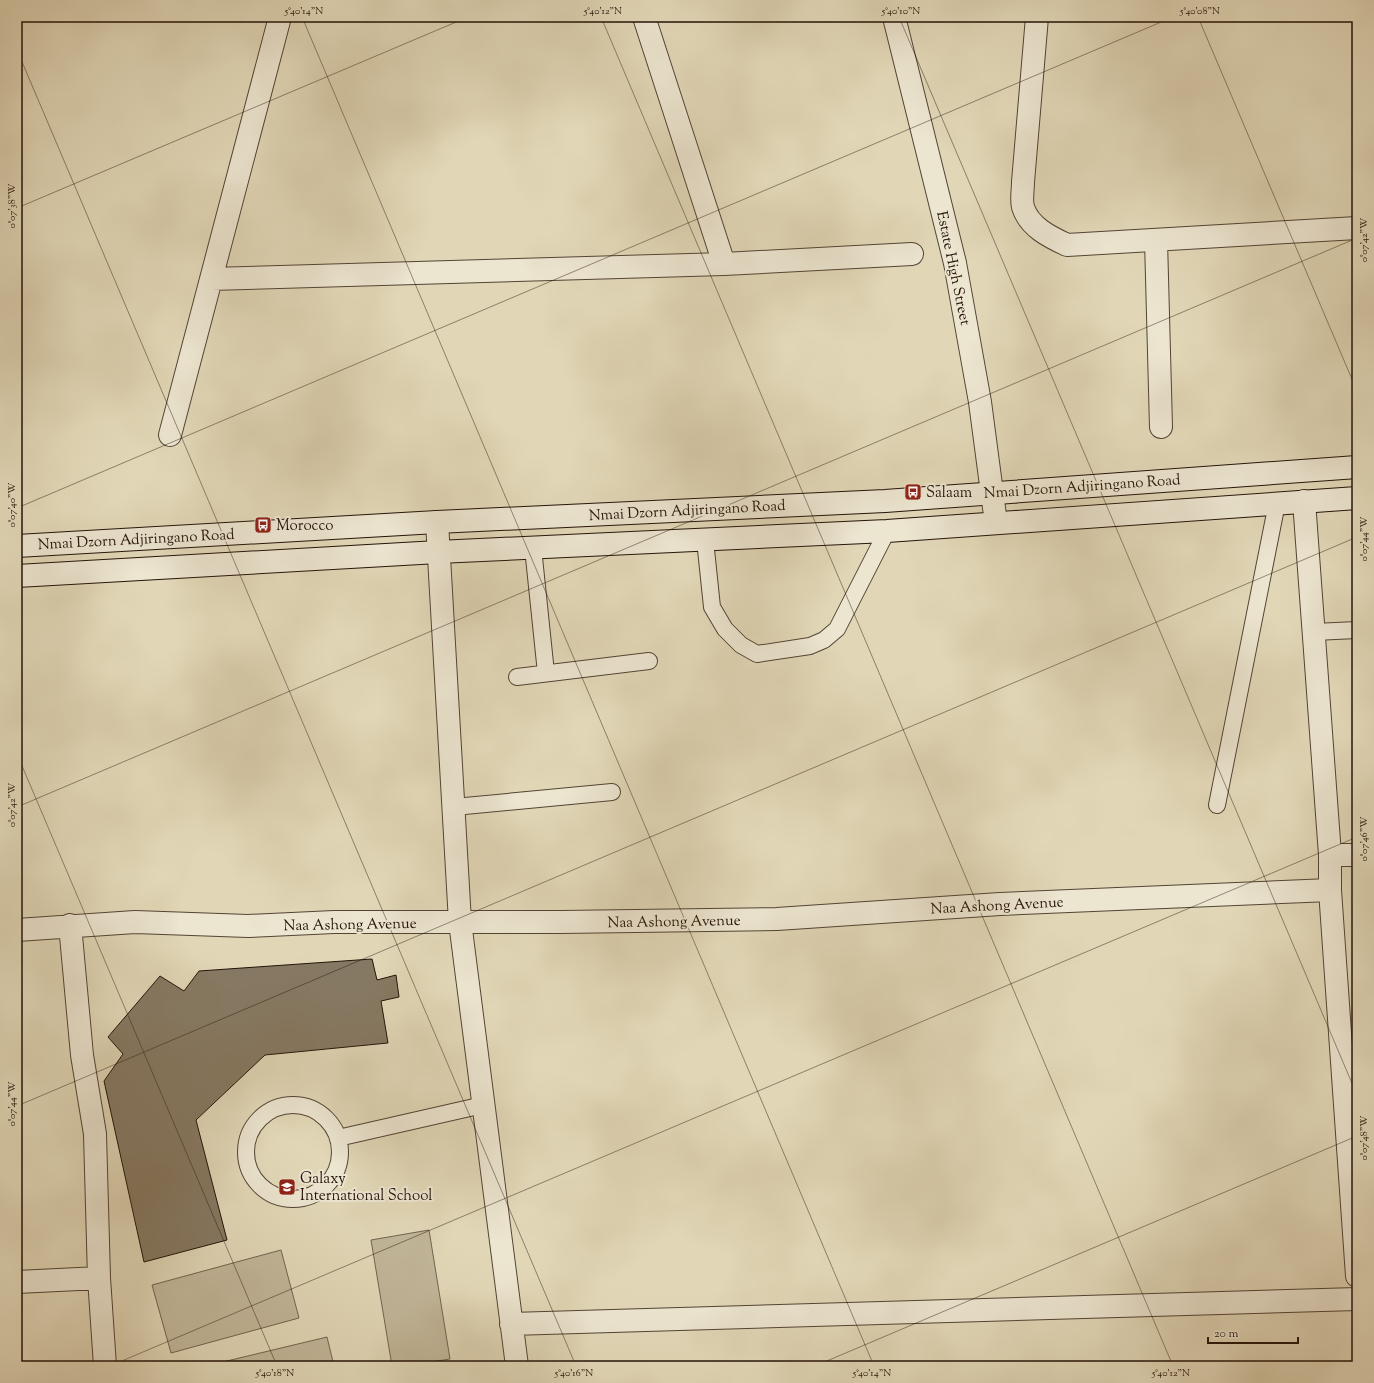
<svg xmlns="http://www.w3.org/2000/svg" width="1374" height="1383" viewBox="0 0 1374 1383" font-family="'Sorts Mill Goudy',serif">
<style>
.green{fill:#c1b699;stroke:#726451}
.building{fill:#867963;stroke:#241309}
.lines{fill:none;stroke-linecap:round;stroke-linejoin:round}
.service-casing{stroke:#534434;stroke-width:18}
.minor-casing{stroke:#534434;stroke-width:24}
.secondary-casing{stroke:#241309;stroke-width:24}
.service{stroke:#ece5d0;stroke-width:16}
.minor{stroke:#ece5d0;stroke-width:22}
.secondary{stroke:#ece5d0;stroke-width:22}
.ticks{fill:none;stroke:#241309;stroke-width:1;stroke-opacity:0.45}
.labels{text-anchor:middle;stroke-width:4;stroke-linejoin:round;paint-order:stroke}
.street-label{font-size:15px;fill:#241309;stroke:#ece5d0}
.poi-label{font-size:15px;fill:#241309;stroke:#ece5d0;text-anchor:start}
.neatline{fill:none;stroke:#241309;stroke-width:1.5}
.ticks-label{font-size:10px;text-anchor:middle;fill:#241309}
</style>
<rect width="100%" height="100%" fill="#e1d7b7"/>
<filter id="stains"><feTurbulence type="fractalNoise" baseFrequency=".005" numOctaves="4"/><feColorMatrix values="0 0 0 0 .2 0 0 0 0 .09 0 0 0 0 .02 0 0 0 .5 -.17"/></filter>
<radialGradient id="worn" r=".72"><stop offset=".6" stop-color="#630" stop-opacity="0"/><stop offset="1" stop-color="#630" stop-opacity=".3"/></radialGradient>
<path class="green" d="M429 1230 450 1359 405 1366H392L371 1240Z
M281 1250 299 1318 171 1353 152 1285Z
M327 1337 334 1366H206Z"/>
<path class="building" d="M372 959 377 980 396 975 399 997 381 1001 388 1043 265 1055 196 1120 227 1240 144 1262 104 1081 123 1054 108 1037 160 976 184 991 199 971Z"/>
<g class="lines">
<g class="service-casing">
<path id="service" d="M705 540 712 607 725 629 741 645 757 654 810 646 824 640 837 629 887 531
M533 548 546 673
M1314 632 1357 630
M517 677 649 661
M1217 805 1277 503
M454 807 612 792
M246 1152a47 47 0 1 1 94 0a47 47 0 1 1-94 0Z
M338 1138 483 1105"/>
</g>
<g class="minor-casing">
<path id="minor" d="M644 17 724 264
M894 17 955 263 980 402 996 523
M1037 17 1023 182C1023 190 1021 200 1023 207 1029 227 1050 237 1067 245L1357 228
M1156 240 1161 427
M211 279 724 264 912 254
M170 435 280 17
M1304 501 1330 855V890L1357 1276
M437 522 460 922 517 1366
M1330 855H1357
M70 925 82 1055 95 1134 99 1278 105 1366
M17 930 135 922 248 926 334 922H561L777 919 1000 904 1330 890
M17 1282 99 1278
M511 1324 1357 1299"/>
</g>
<g class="secondary-casing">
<path id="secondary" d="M17 546 437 522 885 501 1357 467
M17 576 438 552 887 531 1357 498"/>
</g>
<use href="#service" class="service"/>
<use href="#minor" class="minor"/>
<use href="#secondary" class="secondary"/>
</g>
<path class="ticks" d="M302 17 874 1366M601 17 1173 1366M899 17 1357 1095M1198 17 1357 391M17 50 576 1366M17 208 468 17M17 508 1173 17M17 754 277 1366M17 807 1357 238M17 1106 1357 537M110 1366 1357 837M815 1366 1357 1136"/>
<defs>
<g id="bus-square" transform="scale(0.9)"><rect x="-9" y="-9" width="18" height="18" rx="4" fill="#8f2418" stroke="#ece5d0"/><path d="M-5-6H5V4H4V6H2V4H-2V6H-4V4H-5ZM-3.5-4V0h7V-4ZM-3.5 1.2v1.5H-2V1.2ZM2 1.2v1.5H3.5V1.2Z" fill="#fff"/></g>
<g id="school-square" transform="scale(0.9)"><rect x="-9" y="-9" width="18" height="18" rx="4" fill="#8f2418" stroke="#ece5d0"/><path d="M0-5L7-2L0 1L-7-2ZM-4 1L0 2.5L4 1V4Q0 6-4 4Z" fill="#fff"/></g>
</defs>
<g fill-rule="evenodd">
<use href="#bus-square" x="913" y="492"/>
<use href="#bus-square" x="263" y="525"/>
<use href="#school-square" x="287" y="1187"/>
</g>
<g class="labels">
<g class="street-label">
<text transform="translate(954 268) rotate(78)" y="5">Estate High Street</text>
<text transform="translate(1082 486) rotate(-4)" y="5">Nmai Dzorn Adjiringano Road</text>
<text transform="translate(687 510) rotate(-3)" y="5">Nmai Dzorn Adjiringano Road</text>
<text transform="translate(136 539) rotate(-3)" y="5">Nmai Dzorn Adjiringano Road</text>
<text transform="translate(997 905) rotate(-3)" y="5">Naa Ashong Avenue</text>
<text transform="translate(674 921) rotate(-1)" y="5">Naa Ashong Avenue</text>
<text transform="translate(350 924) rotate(-1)" y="5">Naa Ashong Avenue</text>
</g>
<g class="poi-label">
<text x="926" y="497">Salaam</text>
<text x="276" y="530">Morocco</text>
<text x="300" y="1183">Galaxy<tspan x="300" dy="17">International School</tspan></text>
</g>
</g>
<rect width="1374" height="1383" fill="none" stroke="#e1d7b7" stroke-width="44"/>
<path d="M1208 1337v6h90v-6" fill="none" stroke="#241309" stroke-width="2"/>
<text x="1214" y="1337" font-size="12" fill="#241309" stroke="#ece5d0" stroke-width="3" paint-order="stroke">20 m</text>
<rect x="22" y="22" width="1330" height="1339" class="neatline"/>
<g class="ticks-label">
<text x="304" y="14">5°40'14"N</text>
<text x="603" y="14">5°40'12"N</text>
<text x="901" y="14">5°40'10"N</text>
<text x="1200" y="14">5°40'08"N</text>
<text transform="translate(11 206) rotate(-90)" y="4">0°07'38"W</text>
<text transform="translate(1363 240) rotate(-90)" y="4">0°07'42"W</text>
<text transform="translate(11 505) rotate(-90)" y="4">0°07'40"W</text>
<text transform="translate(1363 539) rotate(-90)" y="4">0°07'44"W</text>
<text transform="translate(11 805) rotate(-90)" y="4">0°07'42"W</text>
<text transform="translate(1363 839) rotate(-90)" y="4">0°07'46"W</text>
<text transform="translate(11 1104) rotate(-90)" y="4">0°07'44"W</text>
<text transform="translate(1363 1138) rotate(-90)" y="4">0°07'48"W</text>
<text x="275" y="1376">5°40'18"N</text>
<text x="574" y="1376">5°40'16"N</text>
<text x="872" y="1376">5°40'14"N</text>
<text x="1171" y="1376">5°40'12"N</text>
</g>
<rect width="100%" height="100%" filter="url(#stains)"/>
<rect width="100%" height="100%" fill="url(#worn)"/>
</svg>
